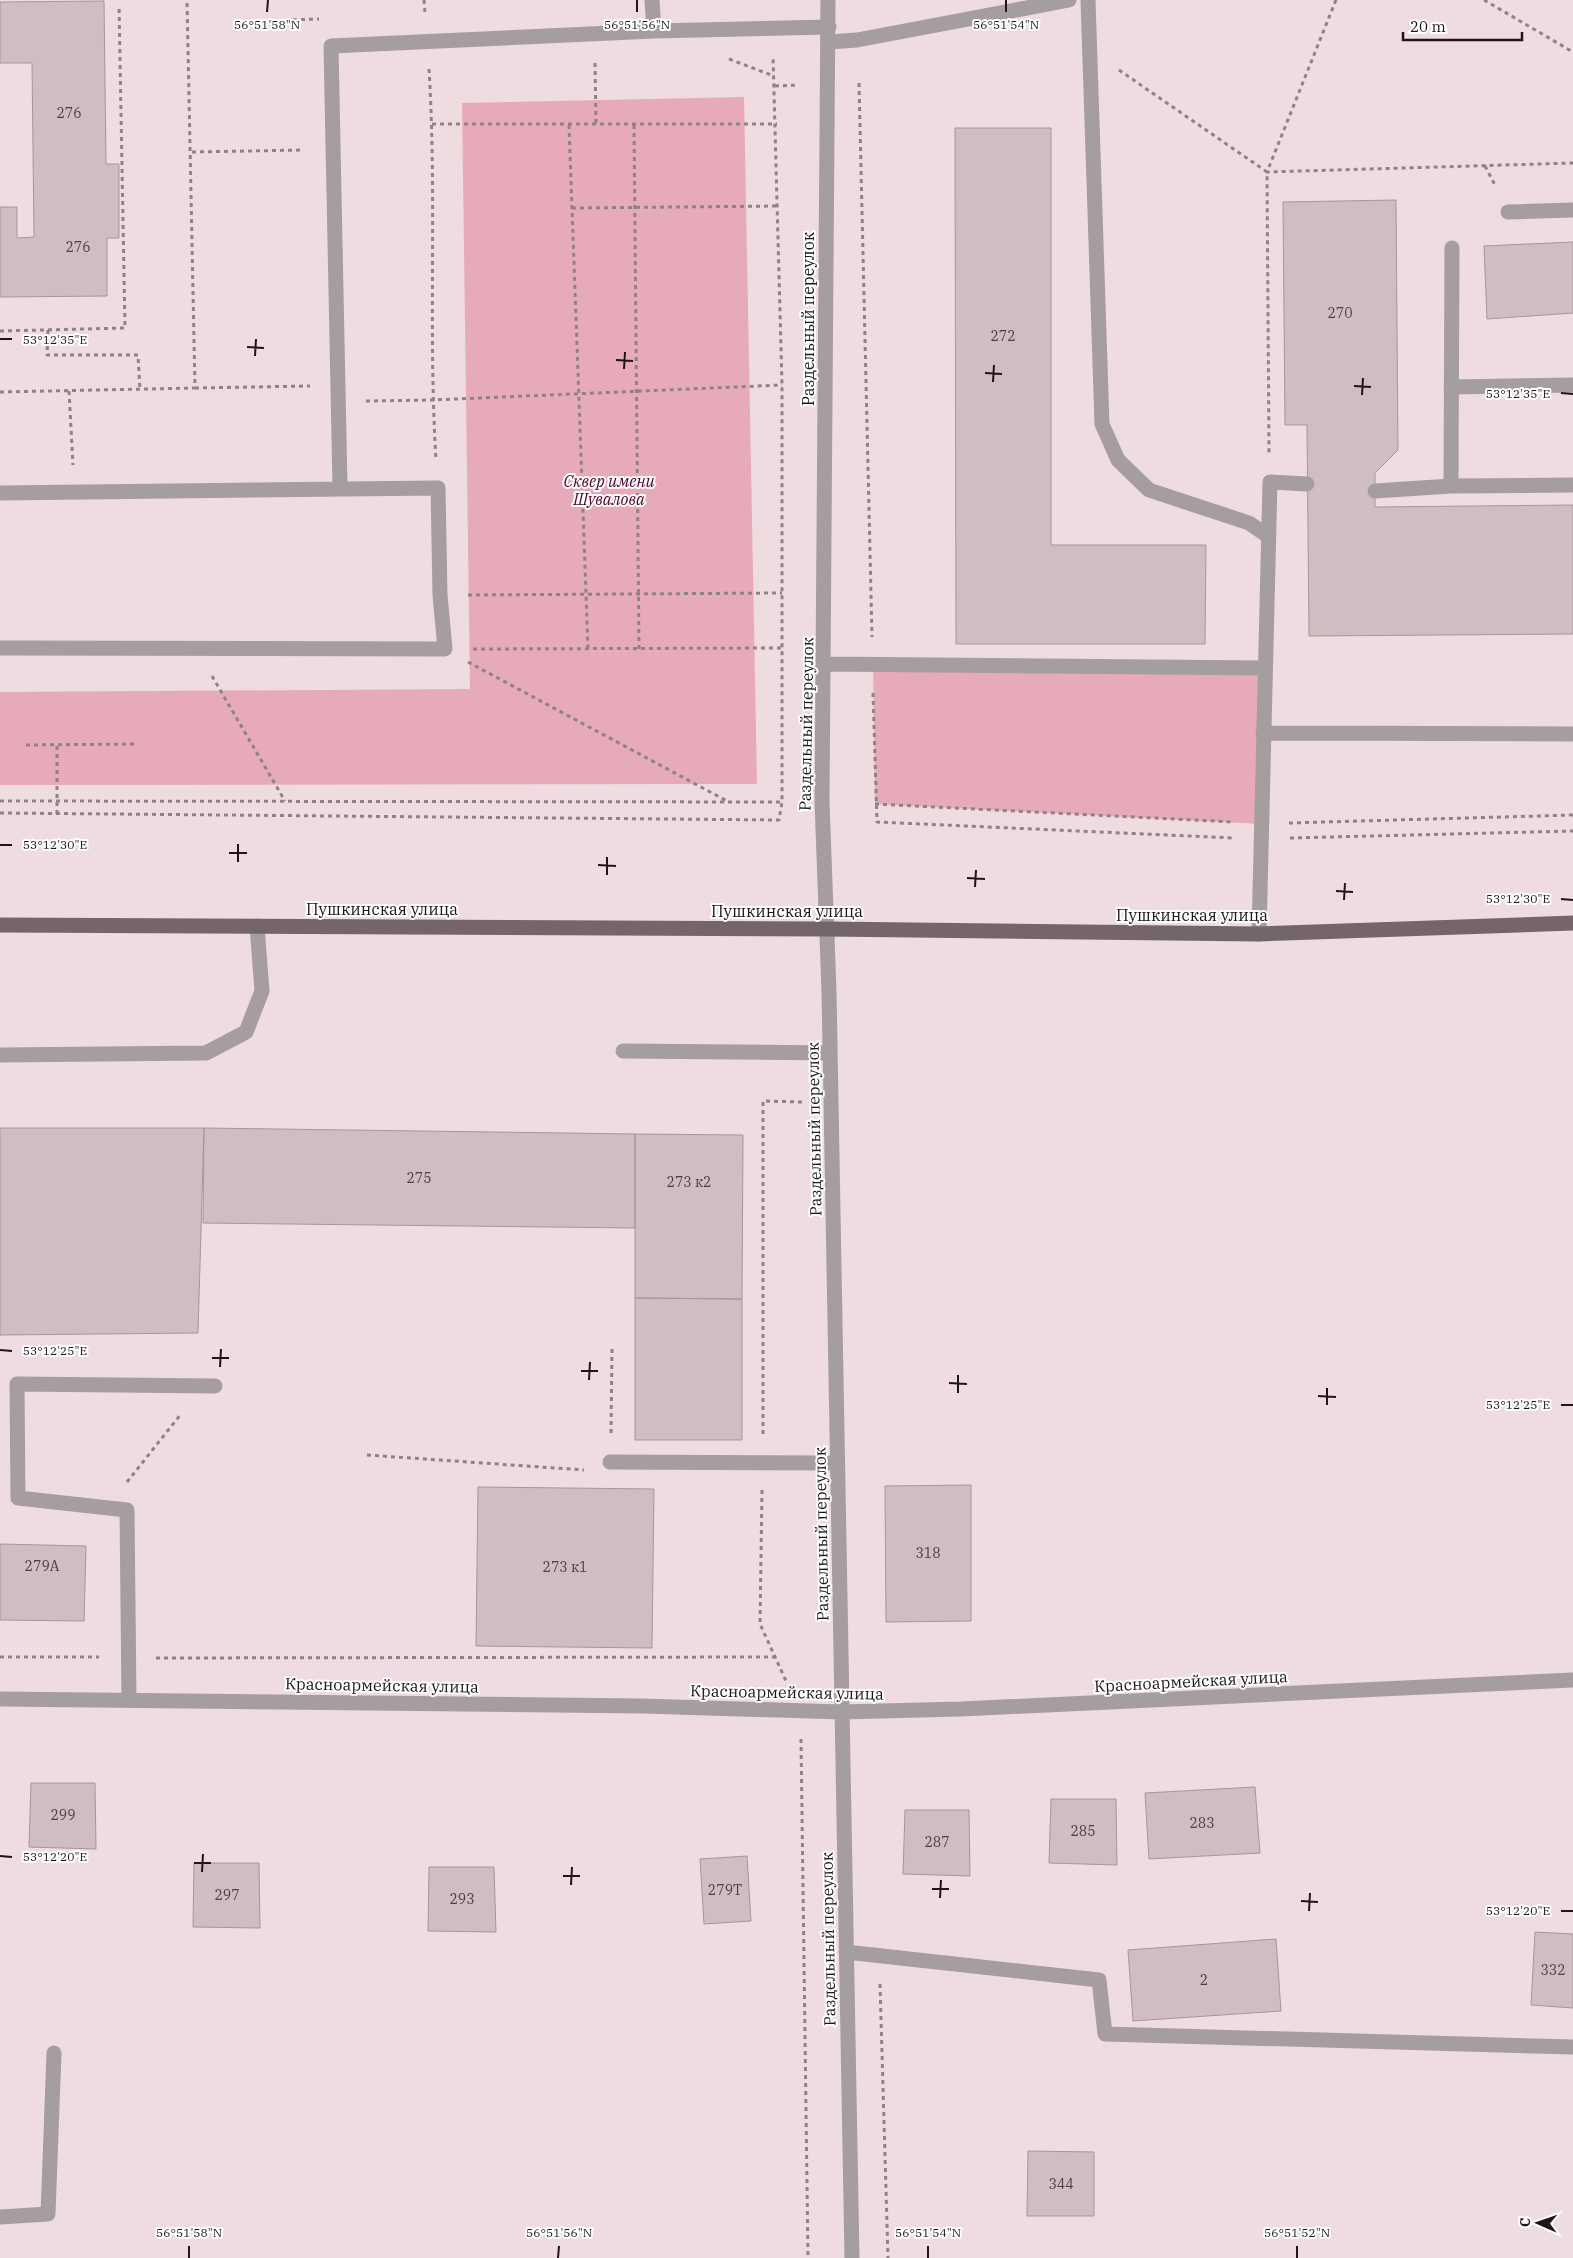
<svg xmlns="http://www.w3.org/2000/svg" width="1573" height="2258" viewBox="0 0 1573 2258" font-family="'IBM Plex Serif',serif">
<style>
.green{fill:#e7aaba}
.building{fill:#d0bdc2;stroke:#a69599}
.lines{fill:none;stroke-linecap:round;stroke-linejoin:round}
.minor-tunnel{stroke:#d0bec2;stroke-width:15;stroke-dasharray:15 8;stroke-linecap:butt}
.path{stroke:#8f8285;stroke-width:3;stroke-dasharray:4 4;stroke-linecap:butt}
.minor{stroke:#a69d9f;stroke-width:15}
.major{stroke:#736569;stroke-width:15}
.ticks{fill:none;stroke:#1d1618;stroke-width:2}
.labels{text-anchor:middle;stroke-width:4;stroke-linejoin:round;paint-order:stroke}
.number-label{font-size:14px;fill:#4a4042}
.street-label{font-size:16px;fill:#1d1618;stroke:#fff}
.park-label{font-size:16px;font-style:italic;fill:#540026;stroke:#fff}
.ticks-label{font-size:12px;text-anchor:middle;fill:#1d1618;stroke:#fff;stroke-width:4;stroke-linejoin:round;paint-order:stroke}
</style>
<rect width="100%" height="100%" fill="#efdce0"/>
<path class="green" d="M744 97 757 784 0 785V692L470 689 462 103Z
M873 663 1265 668 1261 824 875 804Z"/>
<path class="building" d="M104 1 106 164H119V238H107V296L0 297V207H17V238L34 237 32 63H0V2Z
M955 128H1051V545H1206L1205 644H956Z
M1396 200 1398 450 1375 473V507L1573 505V634L1309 636 1307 425H1285L1283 202Z
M1573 242V313L1487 319 1484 246Z
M0 1128H204L198 1333 0 1335Z
M204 1128 635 1134V1228L203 1223Z
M635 1134 743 1135 742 1299 635 1298Z
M635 1298 742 1299V1440H635Z
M971 1485V1621L886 1622 885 1486Z
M478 1487 654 1489 652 1648 476 1646Z
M0 1544 86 1546 84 1621 0 1620Z
M31 1783H95L96 1849 29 1847Z
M1255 1787 1260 1853 1149 1859 1145 1793Z
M1051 1799H1116L1117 1865 1049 1863Z
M905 1810H969L970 1876 903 1874Z
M747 1856 751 1921 704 1924 700 1859Z
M194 1863H259L260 1928 193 1927Z
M429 1867H494L496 1932 428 1931Z
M1535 1932 1573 1934V2008L1531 2005Z
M1276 1939 1281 2011 1133 2021 1128 1950Z
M1028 2151 1094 2152V2216H1027Z"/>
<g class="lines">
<path class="minor-tunnel" d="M1307 484 1375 491"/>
<path class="path" d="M424 0 425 13
M1336 0 1267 172 1573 163
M1484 0 1573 52
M285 20 319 19
M729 59 774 76
M595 63 596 125
M429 69C437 199 428 330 436 460
M1119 70 1267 172 1269 453
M859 83 872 637
M775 86 798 85
M432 124H777
M569 125 588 649
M634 125 639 649
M192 152 304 150
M1485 166 1496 187
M572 208 779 206
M48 330 47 355H138L140 390
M0 331 125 328 119 5
M195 388 310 386
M69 391 73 465
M0 392 195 388 187 0
M366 401 433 400 782 385
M468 595 782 593
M473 649 782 648
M468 662 727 801
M212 676 285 801
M873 693 877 822 1234 838
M26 745 137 744
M0 801 782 802
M875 804 1233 822
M0 813 779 820 782 802V385L773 56
M57 814V745
M1289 823 1573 815
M1290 838 1573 831
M611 1433 612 1346
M763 1434V1101L802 1102
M367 1455 584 1470
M127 1482 181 1414
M762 1490 760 1624 786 1681
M0 1657H99
M156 1658 774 1657
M801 1739 808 2258
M880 1984 888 2258"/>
<path class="minor" d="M652 0 654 31
M828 0 822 802 829 991 852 2258
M1088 0 1102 424 1118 460 1149 490 1249 523 1268 536
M829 42 857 40 1069 0
M1508 212 1573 210
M1451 387 1573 385
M1451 486 1452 248
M340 487 331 46 654 31 829 27
M1375 491 1451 486 1573 485
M0 493 438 488 440 595 445 649 0 648
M824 664 1265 668
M1263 733 1573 734
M1259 934 1270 482 1307 484
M623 1051 830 1053
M0 1055 206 1053 246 1032 262 991 257 926
M610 1462 837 1463
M0 1699 642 1706 841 1712 961 1709 1573 1680
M129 1699 127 1510 18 1498 17 1384 215 1386
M846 1952 1099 1980 1105 2034 1573 2047
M0 2217 48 2214 54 2053"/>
<path class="major" d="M0 925 827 929 1259 934 1573 923"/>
</g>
<path class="ticks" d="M267 12 268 0M637 12V0M1006 12V0M0 339H12M247 347 264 348M255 356 256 339M616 360 633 361M624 369 625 352M985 373 1002 374M993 382 994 365M1354 386 1371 387M1561 393 1573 394M1362 395 1363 378M0 845H12M229 853H247M238 862V844M598 865 616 866M607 875V857M967 878 985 879M975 887 976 870M1336 891 1353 892M1561 899 1573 900M1344 900 1345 883M0 1350 12 1351M212 1358H229M220 1367 221 1349M581 1371H598M589 1380 590 1362M949 1383 967 1384M958 1393V1375M1318 1396 1336 1397M1327 1405V1388M1561 1405H1573M0 1856 12 1857M194 1863H211M202 1872 203 1854M563 1876H580M571 1885 572 1867M932 1889H949M940 1898 941 1880M1301 1901 1318 1902M1309 1911 1310 1893M1561 1911H1573M189 2258V2246M558 2258 559 2246M928 2258V2246M1297 2258V2246"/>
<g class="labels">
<g class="number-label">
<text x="69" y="118">276</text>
<text x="78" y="252">276</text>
<text x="1340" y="318">270</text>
<text x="1003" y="341">272</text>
<text x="419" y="1183">275</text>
<text x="689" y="1187">273 к2</text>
<text x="928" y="1558">318</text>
<text x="42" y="1571">279А</text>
<text x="565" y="1572">273 к1</text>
<text x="63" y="1820">299</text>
<text x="1202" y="1828">283</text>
<text x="1083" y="1836">285</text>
<text x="937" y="1847">287</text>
<text x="725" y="1895">279Т</text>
<text x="227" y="1900">297</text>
<text x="462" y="1904">293</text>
<text x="1553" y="1975">332</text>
<text x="1204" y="1985">2</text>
<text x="1061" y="2189">344</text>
</g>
<g class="street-label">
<text transform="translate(808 319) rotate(-90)" y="6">Раздельный переулок</text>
<text transform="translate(806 724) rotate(-89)" y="6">Раздельный переулок</text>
<text x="382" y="915">Пушкинская улица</text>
<text x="787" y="917">Пушкинская улица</text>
<text x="1192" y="921">Пушкинская улица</text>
<text transform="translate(814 1129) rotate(-91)" y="6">Раздельный переулок</text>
<text transform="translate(821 1534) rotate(-91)" y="6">Раздельный переулок</text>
<text transform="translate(1191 1681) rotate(-3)" y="6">Красноармейская улица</text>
<text transform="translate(382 1685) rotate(1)" y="6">Красноармейская улица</text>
<text transform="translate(787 1692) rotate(1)" y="6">Красноармейская улица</text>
<text transform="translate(828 1939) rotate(-91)" y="6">Раздельный переулок</text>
</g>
<g class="park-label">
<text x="609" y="487">Сквер имени<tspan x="609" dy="18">Шувалова</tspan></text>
</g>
</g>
<g class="ticks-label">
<text x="267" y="29">56°51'58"N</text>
<text x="637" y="29">56°51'56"N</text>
<text x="1006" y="29">56°51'54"N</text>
<text x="55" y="344">53°12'35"E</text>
<text x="1518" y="398">53°12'35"E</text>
<text x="55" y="849">53°12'30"E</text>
<text x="1518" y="903">53°12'30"E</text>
<text x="55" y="1355">53°12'25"E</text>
<text x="1518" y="1409">53°12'25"E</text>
<text x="55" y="1861">53°12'20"E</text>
<text x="1518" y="1915">53°12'20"E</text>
<text x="189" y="2237">56°51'58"N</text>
<text x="559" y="2237">56°51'56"N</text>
<text x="928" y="2237">56°51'54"N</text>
<text x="1297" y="2237">56°51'52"N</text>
</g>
<g transform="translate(1538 2223) rotate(272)" stroke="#ffffff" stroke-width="4" paint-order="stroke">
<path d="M0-4L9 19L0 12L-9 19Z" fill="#1d1618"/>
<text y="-8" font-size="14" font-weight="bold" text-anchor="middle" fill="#1d1618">С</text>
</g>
<path d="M1403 32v8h119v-8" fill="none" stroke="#1d1618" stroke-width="2.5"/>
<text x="1410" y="32" font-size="15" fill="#1d1618" stroke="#ffffff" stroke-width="4" paint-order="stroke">20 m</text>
</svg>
